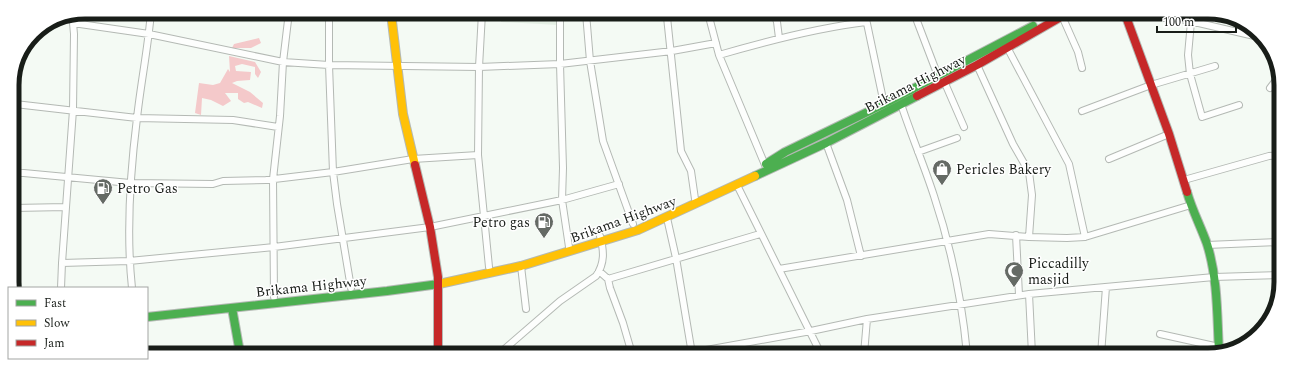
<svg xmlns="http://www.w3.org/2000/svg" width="1293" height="367" viewBox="0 0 1293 367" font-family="Spectral,serif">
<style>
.built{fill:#e4efe4}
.forest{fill:#f4c9ca}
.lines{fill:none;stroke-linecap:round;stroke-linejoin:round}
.street-casing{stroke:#b4b9b4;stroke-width:8}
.fast-casing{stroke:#b4b9b4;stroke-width:10}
.slow-casing{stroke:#b4b9b4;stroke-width:10}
.jam-casing{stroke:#b4b9b4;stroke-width:10}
.street{stroke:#fdfefd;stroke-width:6}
.fast{stroke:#4caf50;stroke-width:8}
.slow{stroke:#ffc107;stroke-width:8}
.jam{stroke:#c62828;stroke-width:8}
.labels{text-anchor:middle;stroke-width:3;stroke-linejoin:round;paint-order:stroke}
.street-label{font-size:14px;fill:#181d18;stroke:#fff}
.poi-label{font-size:14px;fill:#181d18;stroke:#fff;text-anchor:start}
.rim{fill:none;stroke:#181d18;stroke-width:5}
</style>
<rect width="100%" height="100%" fill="#f4faf4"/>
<path class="built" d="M501 13H559L558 25 501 22Z"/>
<path class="forest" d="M259 38 261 43 251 48H232L234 44Z
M229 56 255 62 261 72 258 78 255 74V67L242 64 235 66 236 71 251 72 250 80 237 81 232 83 250 92 263 103 262 108 248 102 244 103 238 99V93H225L231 101 223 106 211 100 202 98 201 115 195 113 199 83 213 85 220 83 228 69 230 72Z"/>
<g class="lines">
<g class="street-casing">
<path id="street" d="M329 13V65L333 172 337 204 351 288
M482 13 479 67 478 155 489 267
M560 13V64L563 168 562 200 569 247
M586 13 590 61 603 141 633 224
M708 13 719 55 765 165
M774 13 777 22 779 38
M865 14 884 104
M1160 14 1263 38
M1062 16 1078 52 1082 68
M667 17 681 151 691 171 695 199
M917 21 938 76
M1191 22 1188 55 1190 74 1202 117 1239 105
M73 23 149 34 283 62 329 65 479 67 560 64 672 51 716 43
M1008 49 1069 164 1085 237
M719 55C767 41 816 28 866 22
M977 65 1013 144 1029 172 1032 195 1029 237
M944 81 964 127
M1270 88 1280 75
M15 104 137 118 233 120 278 127
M901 104C911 135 924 165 934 196 951 247 962 301 967 354
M1082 111 1151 85 1215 66
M826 143 847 200 861 256
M918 152 957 138
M1109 159 1169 134
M13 172 130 183 213 184 223 181 266 180 333 172 413 159 478 155
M1184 180 1269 156 1279 155
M737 185 821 354
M13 208 66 207
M667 218 676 258 692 354
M1016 235 1019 295
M1207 245 1279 242
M62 263 129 261 274 247 430 227 562 200 619 184
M521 266 526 309
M779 269 989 234 1029 237 1067 238 1085 237 1191 205
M599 271 608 279 610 288 623 323 632 354
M13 279 17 208 14 113 16 72
M608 279 760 234
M61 288 62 263 73 110 74 34 73 23 70 15
M132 288C126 232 130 174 137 118 141 82 148 48 151 12
M1029 294 1032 354
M274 297 273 179 280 116 283 62 289 12
M1160 334 1219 347
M500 353 560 301 596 276C605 263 604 251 600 236
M684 354 811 331 867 319 1029 294 1214 277 1279 275
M864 354 867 319
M1101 355 1106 287"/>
</g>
<g class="fast-casing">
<path id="fast" d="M766 164 785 152 884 104 1033 26
M755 176 826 143 917 96
M1187 192C1192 210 1201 227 1207 244 1218 279 1217 316 1219 352
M232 308 240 353
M147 317 387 291 439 284"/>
</g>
<g class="slow-casing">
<path id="slow" d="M391 13 403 114 415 165
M439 284 521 266 638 230 755 176"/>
</g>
<g class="jam-casing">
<path id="jam" d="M1125 14 1169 134 1187 192
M917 96 977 65 1066 14
M415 165 430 227 438 277V353"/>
</g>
<use href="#street" class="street"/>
<use href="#fast" class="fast"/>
<use href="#slow" class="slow"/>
<use href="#jam" class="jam"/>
</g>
<defs>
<g id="shop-pin" transform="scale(1)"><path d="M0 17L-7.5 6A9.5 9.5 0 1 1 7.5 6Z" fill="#656a65" stroke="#fff"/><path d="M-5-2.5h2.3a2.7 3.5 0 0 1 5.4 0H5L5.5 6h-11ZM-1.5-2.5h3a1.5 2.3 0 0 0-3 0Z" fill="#fff"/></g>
<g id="fuel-pin" transform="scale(1)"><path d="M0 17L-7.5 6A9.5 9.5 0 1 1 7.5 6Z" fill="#656a65" stroke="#fff"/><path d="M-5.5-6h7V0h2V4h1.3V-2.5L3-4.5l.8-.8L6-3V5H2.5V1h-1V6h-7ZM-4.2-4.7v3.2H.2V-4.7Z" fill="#fff"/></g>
<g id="mosque-pin" transform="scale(1)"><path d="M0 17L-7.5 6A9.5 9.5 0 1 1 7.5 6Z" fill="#656a65" stroke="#fff"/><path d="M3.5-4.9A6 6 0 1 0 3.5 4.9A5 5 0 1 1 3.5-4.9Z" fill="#fff"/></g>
</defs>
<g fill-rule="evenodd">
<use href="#shop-pin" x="942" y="169"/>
<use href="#fuel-pin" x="103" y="188"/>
<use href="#fuel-pin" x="544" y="222"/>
<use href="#mosque-pin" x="1014" y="271"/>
</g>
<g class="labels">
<g class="street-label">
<text transform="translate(915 83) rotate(-27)" y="5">Brikama Highway</text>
<text transform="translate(623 219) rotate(-20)" y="5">Brikama Highway</text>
<text transform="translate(311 286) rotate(-6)" y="5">Brikama Highway</text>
</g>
<g class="poi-label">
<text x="956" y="174">Pericles Bakery</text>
<text x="117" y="193">Petro Gas</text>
<text x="530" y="227" text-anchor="end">Petro gas</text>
<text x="1028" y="268">Piccadilly<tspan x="1028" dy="16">masjid</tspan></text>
</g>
</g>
<path d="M0 0H1293V367H0ZM85 19H1208A66 66 0 0 1 1274 85V282A66 66 0 0 1 1208 348H85A66 66 0 0 1 19 282V85A66 66 0 0 1 85 19Z" fill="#fff" fill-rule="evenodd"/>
<path class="rim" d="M85 19H1208A66 66 0 0 1 1274 85V282A66 66 0 0 1 1208 348H85A66 66 0 0 1 19 282V85A66 66 0 0 1 85 19Z"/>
<rect x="8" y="287" width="140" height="72" fill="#ffffff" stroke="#a3a5a3"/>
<rect x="16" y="300" width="20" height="6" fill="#4caf50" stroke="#a3a5a3"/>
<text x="44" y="307" font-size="12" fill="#181d18">Fast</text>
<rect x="16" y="320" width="20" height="6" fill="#ffc107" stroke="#a3a5a3"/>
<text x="44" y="327" font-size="12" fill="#181d18">Slow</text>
<rect x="16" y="340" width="20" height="6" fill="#c62828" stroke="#a3a5a3"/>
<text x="44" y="347" font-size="12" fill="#181d18">Jam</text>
<path d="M1157 26v6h79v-6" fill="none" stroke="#181d18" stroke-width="2"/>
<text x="1163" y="26" font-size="12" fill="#181d18" stroke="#ffffff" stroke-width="3" paint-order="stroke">100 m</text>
</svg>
